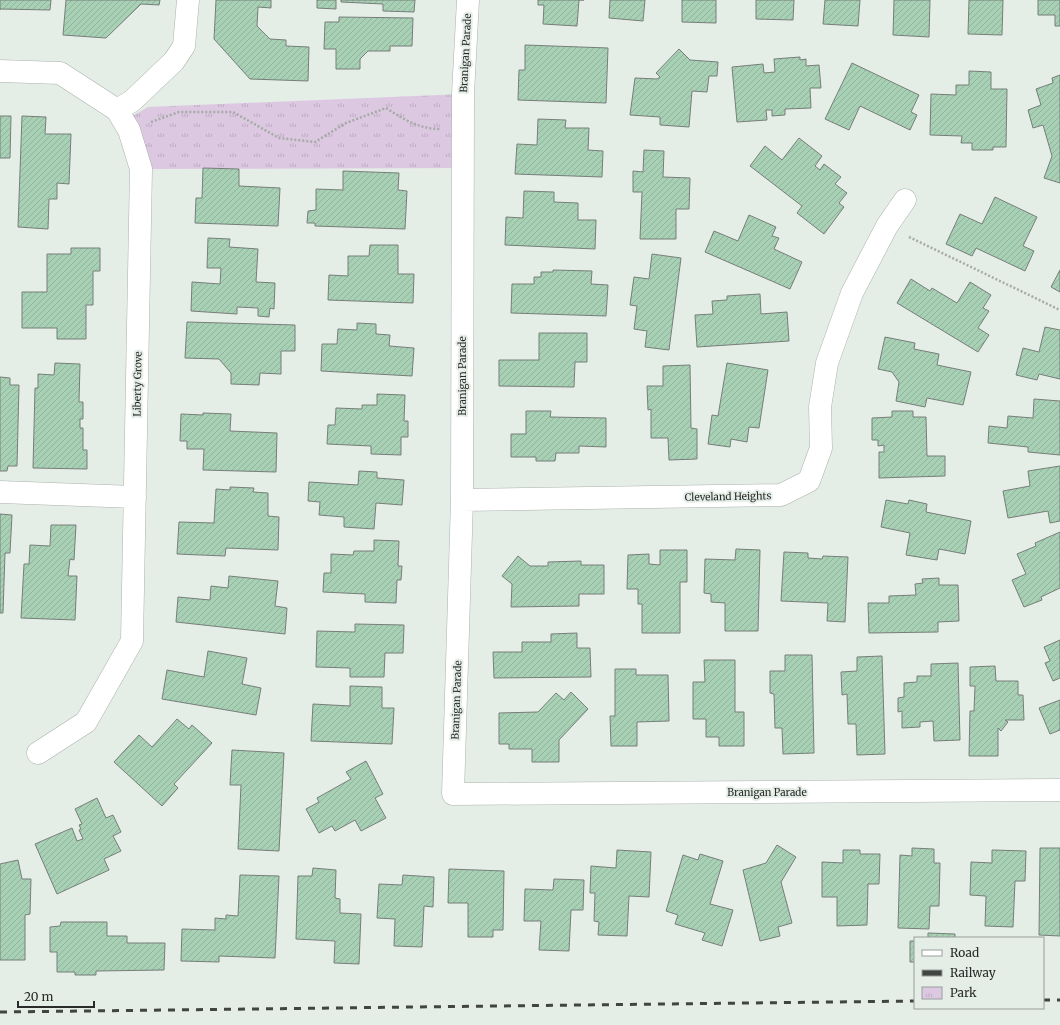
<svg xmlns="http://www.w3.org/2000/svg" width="1060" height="1025" viewBox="0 0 1060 1025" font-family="Merriweather,serif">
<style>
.park{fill:url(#park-tufts)}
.building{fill:url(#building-hatch);stroke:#777e79}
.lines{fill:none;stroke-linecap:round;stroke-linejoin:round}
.minor-casing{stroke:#abb2ad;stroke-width:23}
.path{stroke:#a5aba6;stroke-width:2.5;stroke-dasharray:2 2;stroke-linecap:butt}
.minor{stroke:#fff;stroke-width:22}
.rail{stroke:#414542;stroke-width:3;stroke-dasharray:7 7;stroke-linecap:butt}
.labels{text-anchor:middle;stroke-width:4;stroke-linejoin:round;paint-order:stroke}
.street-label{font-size:10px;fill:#282b29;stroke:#e5ede7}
</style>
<defs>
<pattern id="park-tufts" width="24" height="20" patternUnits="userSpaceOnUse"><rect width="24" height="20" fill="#ddc8e2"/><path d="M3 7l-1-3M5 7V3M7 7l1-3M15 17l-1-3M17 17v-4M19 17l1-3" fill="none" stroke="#beacc2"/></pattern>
<pattern id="building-hatch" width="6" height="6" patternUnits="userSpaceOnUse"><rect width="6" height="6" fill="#a7d0b4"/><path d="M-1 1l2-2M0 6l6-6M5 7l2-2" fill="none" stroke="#90b39b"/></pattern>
</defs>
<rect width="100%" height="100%" fill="#e5ede7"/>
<path class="park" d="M463 94V168L141 169 124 121 148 107Z"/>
<path class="building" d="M0 0H51L50 10 0 9V10Z
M66 0H160L159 5 141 4 106 38 63 35Z
M216 0H271V8L258 7 257 26 270 39 286 40V46L309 47 308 81 250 79 214 39Z
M317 0H336V9L317 8Z
M341 0H415L414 12 383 11V4L341 2Z
M538 0H584H579L577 26 543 24 544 5H538Z
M610 0H645L643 21 609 18Z
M682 0H716V23L682 22Z
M756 0H794L793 20 756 19Z
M825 0H860L858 26 823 24Z
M894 0H930L929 37 893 35Z
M969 0H1003L1002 35 968 34Z
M1038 0H1060V26H1055V15H1038Z
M339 17 413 18 412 46H390V51H368L360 59V69H336V49H324L325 22H339Z
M525 45 608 48 606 103 518 100 519 70H525Z
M679 49 690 60 718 62 717 76H709L707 92 692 91 689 127 660 125V117L630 115 635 78 657 79 660 77 656 73Z
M800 57V60L806 59V66L819 65 821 88H810L811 108 785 109V115L772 116V110H766L767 120 737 122 732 67 763 64 764 73 775 72 774 59Z
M852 63 919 95 911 112 917 115 910 130 860 106 849 130 825 119Z
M969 71 991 72V89H1007L1006 147H993V150H972V143H961L962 136 930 135 931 94 956 95V85H969Z
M1060 75V183L1044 178 1052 156 1043 125 1033 128 1028 110 1041 105 1036 89 1053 83 1052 78Z
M0 116H11L10 158H0Z
M22 116 46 117 45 134H71L69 184 57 183V199H49L48 229 18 227Z
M538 119 566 120 565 128H589L588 150 603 151 602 177 515 174 517 144 537 145Z
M799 138 822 156 815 166 820 170 824 164 841 177 835 184 847 193 839 203 844 207 824 234 797 213 802 206 750 166 765 146 782 160Z
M644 150 664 151 663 177 690 178 689 209H676V239H640L642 192H633V171L643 172Z
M203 168 239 169V186L280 188 278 226 195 223 196 198H202Z
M343 171 399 173 398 190 407 191 405 229 315 226V223H307L308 211 316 210V189L343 190Z
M524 191 554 192V202L578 203V220H596L595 249 505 245 506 217 523 218Z
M995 197 1037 217 1023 246 1034 251 1025 271 976 248 972 256 946 244 960 214 982 224Z
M749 215 776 227 772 236 779 238 774 249 802 262 790 289 705 252 714 231 738 241Z
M208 238 230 239 229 247 258 249 256 282 275 283 274 309 270 308 269 317 258 316V308L237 307V314L191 311 192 282 220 284 221 268H207Z
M370 245H398V274H414L413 303 328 300 329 275 348 276V256H369Z
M71 248H100V271H93V305H86V339H57V328H22V292H47V254H71Z
M652 254 681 258 669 350 645 347 647 331 634 329 637 306 630 305 634 277 649 279Z
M553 270 592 271 591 284 608 285 606 316 511 313 512 284H534V277H541V272H553Z
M1060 270V292L1051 287Z
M911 279 930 291 932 288 957 303 970 282 991 295 983 308 989 311 978 328 989 335 978 352 897 303Z
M760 294 761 314 787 312 789 341 697 347 695 315 713 314 712 301 727 300V296Z
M187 322 295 325V351H281V374L260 373 259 385 231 384V373L219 359 185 358Z
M357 323 376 324V334L390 335 389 346 414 348 412 376 321 371 322 344H337L338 329 357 330Z
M1045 327 1060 330V379L1039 374 1037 380 1016 375 1023 348 1039 352Z
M539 333H587V362H575L574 387 499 386V360H539Z
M885 337 915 343 914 349 939 354 937 365 971 372 963 405 927 398 925 407 896 401 899 382 892 372 878 369Z
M55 363 80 364 79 402H83V419H80V428H83V450H87V469L33 468 35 388H38V374L54 375Z
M727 363 768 370 759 428 749 427 747 442 731 439 730 447 708 444 712 415 718 416Z
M690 365 691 428 697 429V459L669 460 668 438H651V409L648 410 647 386H663V366Z
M0 377 10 378V385H19L17 466H8L7 471H0Z
M377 394 405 395 404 421H408V437H401V455L371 454V446L327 444 328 425H335L336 408 362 409V405H377Z
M1034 399 1060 401V455L1028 452V447L988 443 989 426 1007 428 1008 416 1033 418Z
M526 411H551L550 417 606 418V447L579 446V453H556L555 461H536V457H511V434H526Z
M892 411H913V417H926L927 456H945V476L879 478V452H884V445L878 446V440H872V418L892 417Z
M203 413 231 414 230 431 277 433 276 472 203 470 204 449H187V441H180L181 414 203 415Z
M1060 466V521L1050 523 1048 511 1008 518 1003 491 1030 486 1028 471Z
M359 471 377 472V478L404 480 402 505 376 503 374 529 344 527V517L319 515 320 502 308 501 309 482 358 485Z
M230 487 254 488 253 492 268 493V516L279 517 278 550 226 548 225 556 177 554 179 522 214 523 216 489 230 490Z
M886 500 908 504 909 500 927 504 926 512 971 521 965 554 939 549 937 560 906 555 910 533 881 527Z
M0 514 12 515 10 553H5L3 613H0Z
M51 525H76L74 560 70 559 68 576H77L75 620 21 618 24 564H29L30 545 50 546Z
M1060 532V588L1041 597 1042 600 1024 607 1012 580 1026 574 1017 554 1036 546 1035 543Z
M374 540 399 541 398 566H402L401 580H397L396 603 365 602V594L323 592 324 573H331V554L353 555 354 551H374Z
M736 549 760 550 758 631H725V603L711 602V594L704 593 705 559 735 560Z
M660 550H687V582H680V633H642V604H638V589H627L628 555 649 554V564L660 565Z
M784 552 808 553V558L822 559 823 556 848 557 845 622 827 621 828 603 781 601Z
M518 556 530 566H548V562L581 561V565H604V594H579V606L511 607 512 584 502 576Z
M229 576 278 581 275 606 287 608 285 634 176 622 178 597 210 600 211 586 228 588Z
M939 578V585H958L959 621 938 622V632L869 633 868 603H889V596L916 595 915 584 923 583 922 579Z
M355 624 404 625 403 653H385L384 677H350V668L316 667 317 631 355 632Z
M577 633V648H590L591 677 494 678 493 652H522V642H551V634Z
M1060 640V678L1053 681 1045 663 1050 661 1044 647Z
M208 651 247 658 242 684 261 688 256 715 162 699 167 670 204 677Z
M785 655H812L814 753 783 754 782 728H775L774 694 770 693V671H785Z
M882 656 885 754 857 755 856 724H848L847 694 842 695 841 672 857 671V657Z
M704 660H735V712H744V746H719V737H706V719H693V682H705Z
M958 663 960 740 934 741 933 721 920 722V727L902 728V711L898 712V698L904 697V683L917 682V676H931V664Z
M995 666 996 681H1018V695H1023L1024 720H1005L1008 722 1001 731 998 728V756H969L970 711H974L975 686H970V667Z
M615 669H636V675H668L669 721 637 722V746H611L610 716H615Z
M350 686 382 687V708H394L392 744 311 741 313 704 350 706Z
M571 692 588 709 559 740V762H532V749H509V744H499V713L538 712 556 693 564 700Z
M1060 700V730L1050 734 1039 708Z
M177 719 189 729 192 725 212 743 174 784 178 788 162 806 114 762 139 735 152 747Z
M232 750 284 753 279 851 238 849 241 785H230Z
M366 761 383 794 375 798 386 818 361 831 355 820 335 831 332 826 319 833 306 809 319 802 317 798 351 779 346 772Z
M97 798 106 818 113 815 121 832 113 836 121 851 104 859 109 870 57 894 35 844 72 828 77 841 83 839 79 830 81 829 79 825 82 824 75 809Z
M777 845 796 857 781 882 792 923 778 927 780 936 760 941 743 870 766 863Z
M912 848 934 849V863H940L939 906H930L929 929 898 928 900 855 912 856Z
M1040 848H1060V936L1039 935Z
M617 850 651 852 649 897 629 896 627 936 598 935 599 922 594 921 595 893H590L591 866 616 868Z
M843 850H860V854H880L879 884H868L867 925 837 926V897H822V862L843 863Z
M992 850 1026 851 1025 881H1015L1013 927 985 926 986 896 970 895 971 862 992 863Z
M700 854 723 861 710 904 733 910 722 946 702 940 705 933 675 924 678 915 666 911 683 855 698 860Z
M18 860 22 879H31L30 914 25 915V960H0V864Z
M313 868 336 870 335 898 340 899V913L361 914 359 964 334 963 335 941 296 939 298 876H312Z
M449 869 504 871 503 930H493V937H468V903H448Z
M240 875 279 876 275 958 219 956V962L181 961 182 929 215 930V918L226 919V915L238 916Z
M403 875 434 877 433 907 424 906 422 947 394 946 395 919 377 918 379 884 402 885Z
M554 879 584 880 583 910H571L569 951 539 950 541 921H524L525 889 553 890Z
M61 922H107V936H127V943H165L164 970 96 971V975H75V972H57V952H50V927L60 926Z
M928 933 955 934V938H928Z
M910 941H915V962H910Z"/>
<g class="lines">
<g class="minor-casing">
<path id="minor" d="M468 0 463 94 462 500 453 794 1060 790
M0 71 60 73 117 110 129 130 141 169 132 641 86 722 38 753
M117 110 132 101 174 61 184 46 188 0
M0 492 135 497
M462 500 781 495 809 481 821 448 820 407 827 363 852 293 887 226 905 200"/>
</g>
<path class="path" d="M151 122 179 112H233L279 138 315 142 346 123 386 108C403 119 419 129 440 129
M909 237 1060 310"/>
<use href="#minor" class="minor"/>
<path class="rail" d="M1043 1000H1060
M0 1012 915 1001"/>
</g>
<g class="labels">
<g class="street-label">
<text transform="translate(465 53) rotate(-87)" y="4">Branigan Parade</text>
<text transform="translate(462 376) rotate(-90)" y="4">Branigan Parade</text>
<text transform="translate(137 384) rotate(-89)" y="4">Liberty Grove</text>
<text transform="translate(728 496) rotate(-1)" y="4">Cleveland Heights</text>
<text transform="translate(456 700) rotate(-88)" y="4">Branigan Parade</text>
<text x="767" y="796">Branigan Parade</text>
</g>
</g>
<rect x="914" y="937" width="130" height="72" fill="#e5ede7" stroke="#999f9b"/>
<rect x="922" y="950" width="20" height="6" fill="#ffffff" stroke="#999f9b"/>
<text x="950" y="957" font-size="12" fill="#282b29">Road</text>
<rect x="922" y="970" width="20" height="6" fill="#414542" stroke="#999f9b"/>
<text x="950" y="977" font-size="12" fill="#282b29">Railway</text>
<rect x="922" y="987" width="20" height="12" fill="url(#park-tufts)" stroke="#999f9b"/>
<text x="950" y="997" font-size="12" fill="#282b29">Park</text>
<path d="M18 1001v6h76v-6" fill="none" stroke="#282b29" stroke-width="2"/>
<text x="24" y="1001" font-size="12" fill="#282b29" stroke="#e5ede7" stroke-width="3" paint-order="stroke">20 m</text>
</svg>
